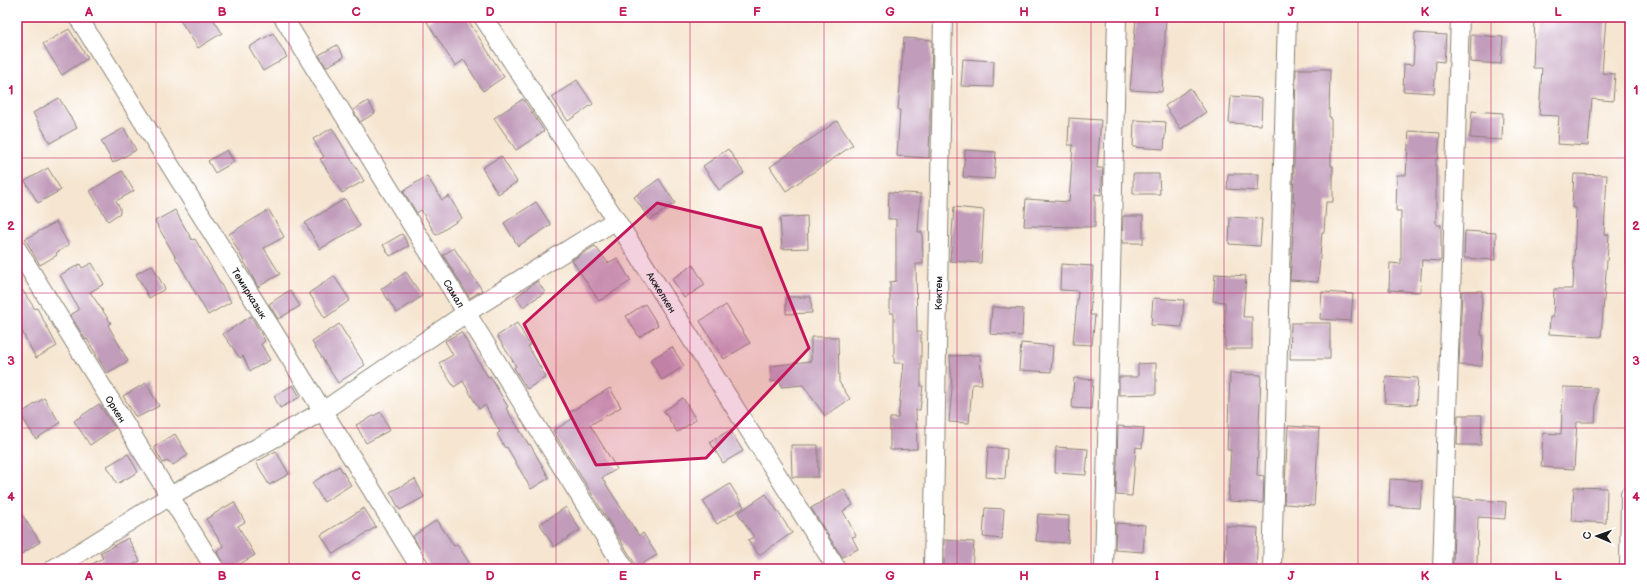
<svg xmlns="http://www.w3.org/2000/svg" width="1647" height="586" viewBox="0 0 1647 586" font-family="'Balsamiq Sans',sans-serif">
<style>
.building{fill:#c19cbb}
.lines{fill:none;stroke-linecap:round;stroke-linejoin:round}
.minor-casing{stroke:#898176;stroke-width:20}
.minor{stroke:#fff;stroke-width:18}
.marked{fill:#c2185b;fill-opacity:0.2;stroke:#c2185b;stroke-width:3;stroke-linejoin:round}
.grid{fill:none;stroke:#c2185b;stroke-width:1;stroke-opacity:0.55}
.labels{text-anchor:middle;stroke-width:3.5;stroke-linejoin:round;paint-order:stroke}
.street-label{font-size:10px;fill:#1c1c1c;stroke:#fff}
.neatline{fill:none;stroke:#c2185b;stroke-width:1.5}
.grid-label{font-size:13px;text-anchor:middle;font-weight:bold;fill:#c2185b}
</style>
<rect width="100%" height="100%" fill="#fff"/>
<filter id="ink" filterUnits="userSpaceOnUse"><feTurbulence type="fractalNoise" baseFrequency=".025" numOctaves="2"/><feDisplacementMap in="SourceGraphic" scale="8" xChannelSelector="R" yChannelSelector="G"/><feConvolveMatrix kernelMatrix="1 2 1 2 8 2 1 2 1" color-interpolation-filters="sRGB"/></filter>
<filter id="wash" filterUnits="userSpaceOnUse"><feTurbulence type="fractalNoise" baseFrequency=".012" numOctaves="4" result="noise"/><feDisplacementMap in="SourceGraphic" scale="16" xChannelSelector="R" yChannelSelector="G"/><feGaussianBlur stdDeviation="0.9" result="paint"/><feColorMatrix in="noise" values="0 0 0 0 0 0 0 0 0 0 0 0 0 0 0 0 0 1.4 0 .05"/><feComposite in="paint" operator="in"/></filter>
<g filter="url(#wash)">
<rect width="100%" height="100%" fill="#f6e6d1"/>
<g id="blocks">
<path class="building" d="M178 17H212L222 33 198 48Z
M436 17H466L504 77 483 91 464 60 455 66 427 22Z
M1136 17 1166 19 1162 92 1130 90Z
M1535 17H1606L1602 73 1615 74 1613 101 1592 99 1588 146 1557 144 1559 116 1539 115 1542 68H1533Z
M69 29 88 58 62 75 43 44Z
M273 33 287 57 263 71 249 47Z
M1415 33 1446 35 1444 62 1436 61 1434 93 1403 91 1404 64 1413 65Z
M1471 35 1503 37 1501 64 1470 62Z
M904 38 932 40 929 158 897 156 900 110H898Z
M337 45 344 57 326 67 319 55Z
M963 59 994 61 993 87 961 86Z
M1296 69H1330L1329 117H1331V166H1333V202H1326L1324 232H1322L1318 282 1290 280 1295 202H1293L1294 162Z
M577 80 593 104 568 121 552 97Z
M1190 88 1206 112 1181 129 1165 106Z
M1231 96 1262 98 1261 125 1229 123Z
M59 98 77 128 50 143 33 113Z
M523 99 544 131 516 150 494 118Z
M368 101 375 113 360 122 353 110Z
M1472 111 1503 113 1502 140 1470 138Z
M1069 118 1101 120 1097 168H1103L1101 195 1095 194V227L1024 226 1026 199 1069 202 1073 145H1068Z
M1134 120 1166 122 1164 149 1133 147Z
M837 121 853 145 786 191 770 167Z
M124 128 136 150 113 163 101 141Z
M332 128 364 181 342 193 320 159 324 157 313 139Z
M1409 131 1440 133 1438 159H1436V225H1441V261L1422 260 1420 292 1389 290 1390 263 1401 264V211H1396L1397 175H1406Z
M728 149 744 173 719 190 703 166Z
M227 150 234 162 215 173 208 161Z
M965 150 996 152 994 179 963 177Z
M501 156 517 182 498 194 482 168Z
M48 168 61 190 38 203 25 181Z
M122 171 134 191 116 201 120 208V213L108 221 90 191Z
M1133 174H1159L1160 194H1133Z
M1228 174H1259L1258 191 1227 189Z
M1574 174 1607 175 1604 234 1609 235 1601 337 1549 334 1550 317H1553L1554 289H1573L1576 208H1572Z
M427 176 442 200 449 196 462 218 436 235 421 210 417 213 403 191Z
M659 179 675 203 650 220 634 197Z
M889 192 921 194 918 232H922L923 264H916L917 332H921V386H923L920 410H916L917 449 890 450V418H898L904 363H894V313H890V282L896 281V219H888Z
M345 199 360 226 320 249 305 223Z
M536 202 551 225 518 246 504 223Z
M954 207 984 210 981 263 950 261Z
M175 210 192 240 195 239 231 302 208 315 155 221Z
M269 210 284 237 264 248 280 274 258 287 229 234Z
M807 216 808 248 782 249 780 218Z
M1123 216H1143V243H1122Z
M1230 217 1262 219 1260 246 1229 244Z
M56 222 69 245 56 253 57 255 40 265 25 239Z
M1465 231 1496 233 1495 260 1464 258Z
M402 234 409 246 390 256 383 245Z
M595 246 608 263 617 258 631 281 599 301 572 260Z
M454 248 482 290 470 298 443 255Z
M92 263 104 284 90 292 111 323 108 325 128 361 107 373 87 339 86 340 70 315 79 310 60 275 80 264 82 268Z
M1061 264 1093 266 1090 315H1095L1092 345 1073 344 1078 291 1060 290Z
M152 265 165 289 149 298 136 274Z
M693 265 705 285 684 298 672 279Z
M406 272 422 296 397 313 381 289Z
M1215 274 1246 276 1243 317H1252V349H1225V302L1213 301Z
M334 276 350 300 325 318 309 293Z
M537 281 545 292 523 307 516 297Z
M17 282 35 309 37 308 57 346 36 358 17 322Z
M290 290 300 306 278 319 269 304Z
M1462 291H1482L1481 335H1483L1482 366 1459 365Z
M1322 292 1353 294 1351 321 1320 319Z
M786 297H811L812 313 786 314Z
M1153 298 1184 300 1182 327 1151 325Z
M645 304 658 325 639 337 626 316Z
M726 305 750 343 724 359 700 321Z
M992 307 1023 309 1022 336 990 334Z
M251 316 265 341 261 344 270 360 250 371 243 356 240 358 223 334Z
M517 323 530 345 528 346 546 377 527 389 514 368 516 366 497 336Z
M1291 323H1330V359H1290Z
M339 324 365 365 338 383 312 342Z
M461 332 488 377 490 376 508 407 506 408 529 445 530 444 549 478 531 489 507 447 505 448 497 434 500 432 485 405 479 409 463 381 454 387 439 363 453 355 445 341Z
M811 337H838L839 382 850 399 825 416 803 385 781 387 780 380 771 382 770 366 811 361Z
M1021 343 1053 346 1051 372 1019 370Z
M672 347 684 366 662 380 650 360Z
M980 355 982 384H972L969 423 949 422 952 388 950 356Z
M1156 363V394L1119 395V377H1138V364Z
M1230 373 1261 375 1257 475 1264 476 1263 503 1228 501 1231 450H1227Z
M1386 376 1418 378 1416 405 1385 403Z
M1074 378 1093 380 1091 409 1072 408Z
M146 383 159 406 140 416H135L123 396Z
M293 385 300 397 280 408 274 396Z
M1563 387 1597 388 1595 422H1577L1574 469 1541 467 1543 433 1561 434Z
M610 388 621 407 590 425 617 469 602 478 639 536 643 533 657 555 637 567 553 431 572 419 568 413Z
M44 398 60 423 36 439 20 414Z
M683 398 696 420 677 432 664 411Z
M99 404 115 428 90 445 74 421Z
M381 412 390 430 366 443 356 425Z
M1458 415H1482L1481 445H1457Z
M1118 426 1144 428 1142 448 1136 447 1132 496 1116 495Z
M1288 426 1319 428 1314 506 1284 504Z
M730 430 743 451 723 463 710 442Z
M175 434 188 455 173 465 167 461 163 463 154 447Z
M791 445H818V477H792Z
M988 447 1007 449 1005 479 986 477Z
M1056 447 1088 449 1086 475 1055 473Z
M276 451 289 474 269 485 256 462Z
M128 454 138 472 117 484 107 466Z
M339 466 351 485 324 502 312 483Z
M415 479 424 497 400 510 390 492Z
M1390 479 1422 481 1420 508 1389 506Z
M730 484 744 507 717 524 703 501Z
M1574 487 1607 488 1606 523 1572 521Z
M844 489 853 505 843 511 856 536 852 537 858 549 842 557 811 508Z
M766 494 792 533 759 555 748 540 754 537 738 513Z
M1455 498 1506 502 1505 519 1478 517 1477 565 1453 564Z
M234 502 245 522 238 526 255 555 232 569H226L217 552 224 547 206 519Z
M17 507 40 542 17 557Z
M566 507 580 530 554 547 540 524Z
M364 508 376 527 333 554 321 535Z
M985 508 1004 509 1002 539 983 537Z
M1038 514 1069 516 1068 543 1036 541Z
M437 520 454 546 457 544 470 564 462 569H431L413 536Z
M1116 523 1145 525 1143 552 1115 550Z
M1226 526 1258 528 1256 569H1225Z
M128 538 140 561 125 569H83L103 558 100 553Z
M944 540 974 542 972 569 944 567Z"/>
</g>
</g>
<g filter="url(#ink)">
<use href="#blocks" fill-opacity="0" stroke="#898176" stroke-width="1"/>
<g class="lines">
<g class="minor-casing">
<g id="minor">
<path id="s1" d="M78 17 421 569"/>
<path id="s2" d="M283 17 625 569"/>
<path id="s3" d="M483 17 616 220 837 569"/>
<path id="s4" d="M17 249 215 569"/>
<path d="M53 569 170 496 323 411 466 313 616 220"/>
<path id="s5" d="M933 569 943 17"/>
<path d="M1104 569 1117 17"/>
<path d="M1272 569 1287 17"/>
<path d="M1442 569 1460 17"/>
<path d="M1629 569 1630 494"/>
</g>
</g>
<use href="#minor" class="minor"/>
</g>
</g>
<path class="marked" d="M657 203 761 228 809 348 706 458 596 465 524 324Z"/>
<path class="grid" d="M156 17V569M289 17V569M423 17V569M556 17V569M690 17V569M824 17V569M957 17V569M1091 17V569M1224 17V569M1358 17V569M1491 17V569M17 158H1630M17 293H1630M17 428H1630"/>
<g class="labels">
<g class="street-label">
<text dy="4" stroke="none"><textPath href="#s3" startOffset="328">Акжелкен</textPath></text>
<text dy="4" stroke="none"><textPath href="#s1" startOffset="325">Темирказык</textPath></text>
<text dy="4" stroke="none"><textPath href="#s2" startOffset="325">Самал</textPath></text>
<text dy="4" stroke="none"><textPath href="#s5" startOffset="276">Көктем</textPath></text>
<text dy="4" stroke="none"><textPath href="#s4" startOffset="188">Оркен</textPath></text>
</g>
</g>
<rect width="1647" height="586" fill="none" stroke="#fff" stroke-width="44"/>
<g transform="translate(1597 536) rotate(272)" stroke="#ffffff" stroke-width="3" paint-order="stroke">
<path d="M0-3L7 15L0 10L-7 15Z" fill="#1c1c1c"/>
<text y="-6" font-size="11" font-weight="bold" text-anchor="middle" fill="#1c1c1c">С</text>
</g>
<rect x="22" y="22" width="1603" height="542" class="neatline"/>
<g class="grid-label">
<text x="89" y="16">A</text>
<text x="222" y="16">B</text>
<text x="356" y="16">C</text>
<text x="490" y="16">D</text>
<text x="623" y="16">E</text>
<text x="757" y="16">F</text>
<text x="890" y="16">G</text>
<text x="1024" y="16">H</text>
<text x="1157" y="16">I</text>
<text x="1291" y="16">J</text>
<text x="1425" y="16">K</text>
<text x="1558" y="16">L</text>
<text x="11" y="94">1</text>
<text x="1636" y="94">1</text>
<text x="11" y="230">2</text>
<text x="1636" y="230">2</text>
<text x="11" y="365">3</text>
<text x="1636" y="365">3</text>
<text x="11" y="501">4</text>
<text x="1636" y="501">4</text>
<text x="89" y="580">A</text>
<text x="222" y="580">B</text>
<text x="356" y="580">C</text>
<text x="490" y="580">D</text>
<text x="623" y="580">E</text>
<text x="757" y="580">F</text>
<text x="890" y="580">G</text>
<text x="1024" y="580">H</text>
<text x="1157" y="580">I</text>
<text x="1291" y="580">J</text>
<text x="1425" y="580">K</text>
<text x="1558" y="580">L</text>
</g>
</svg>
